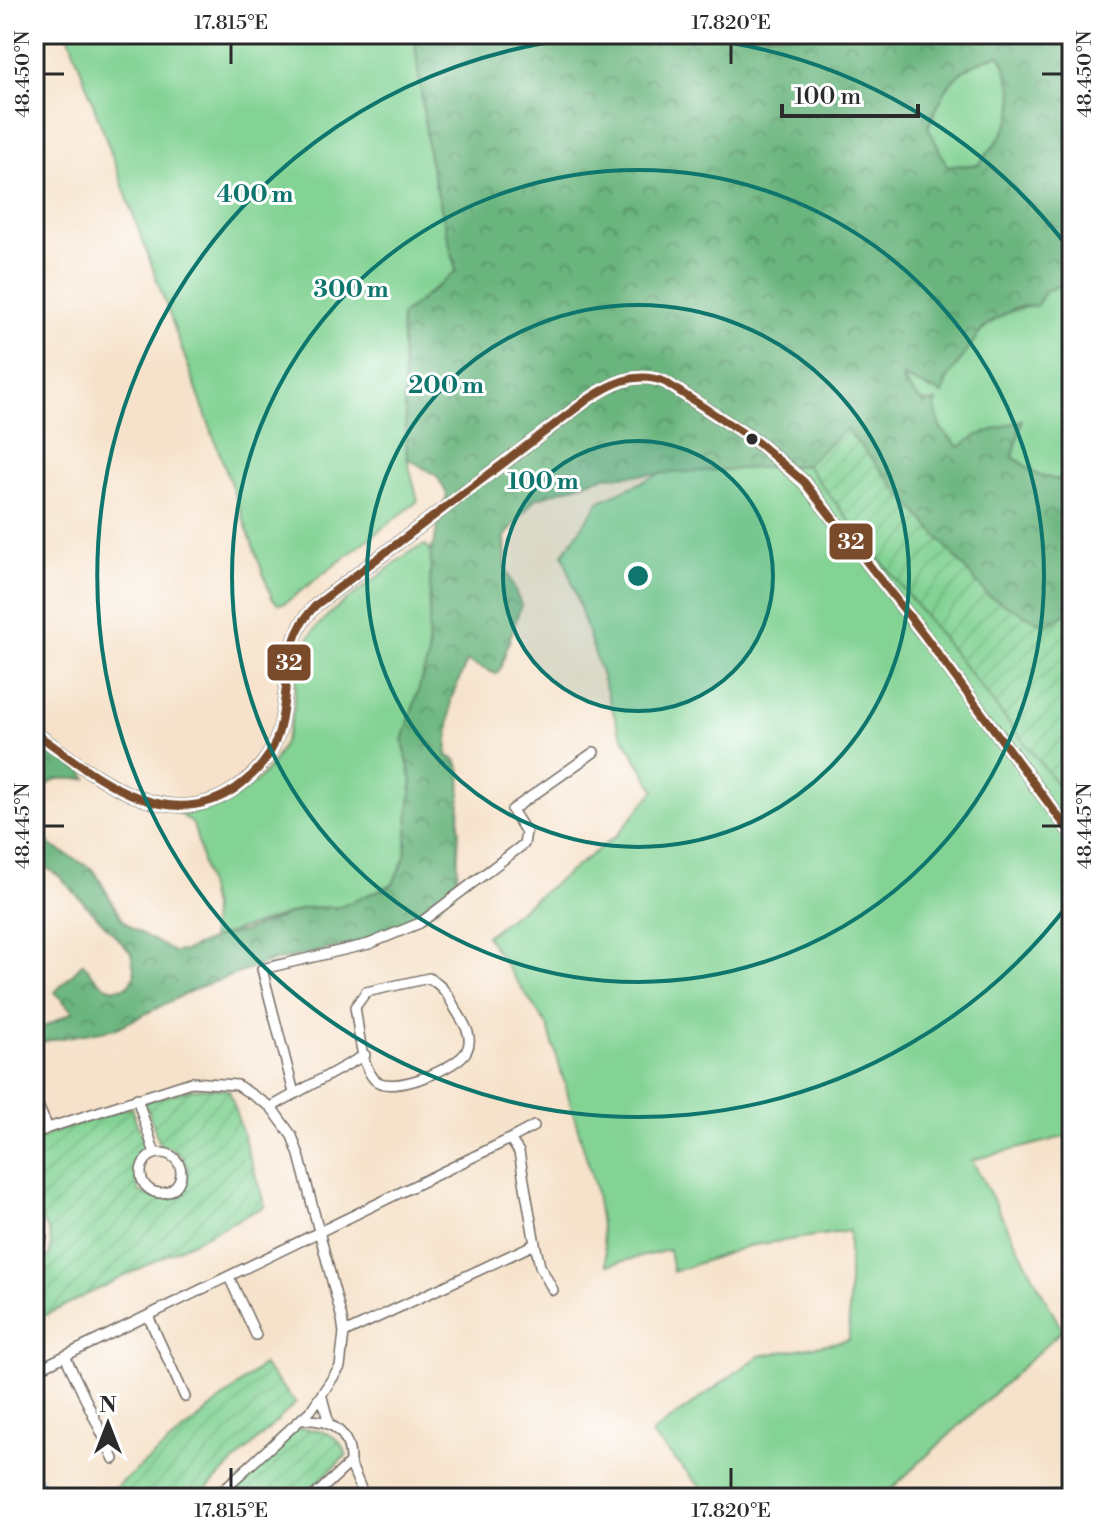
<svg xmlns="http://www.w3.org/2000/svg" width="1106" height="1532" viewBox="0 0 1106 1532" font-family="'Libre Bodoni',serif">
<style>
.grass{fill:#83d394;stroke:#577f60;stroke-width:2}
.forest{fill:url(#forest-crowns);stroke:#4a7054;stroke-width:2;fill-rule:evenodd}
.garden{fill:url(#garden-furrows);stroke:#577f60;stroke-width:2}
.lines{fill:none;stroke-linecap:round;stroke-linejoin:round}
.canal{stroke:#5eafd9;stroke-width:9}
.street-casing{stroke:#726b63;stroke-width:12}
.secondary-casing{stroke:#726b63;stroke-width:15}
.street{stroke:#fff;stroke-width:9}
.secondary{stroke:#fee5c5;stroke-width:12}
.bus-1-casing{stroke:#fff;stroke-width:14}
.bus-1{stroke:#7a4b2a;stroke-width:8}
.ticks{fill:none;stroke:#2b2b2b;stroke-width:3}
.ring{fill:none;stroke:#0f766e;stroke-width:4}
.bus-dot{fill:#2b2b2b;stroke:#fff;stroke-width:3}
.centre{fill:#0f766e;stroke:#fff;stroke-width:4}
.ring-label{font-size:24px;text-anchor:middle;font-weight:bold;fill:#0f766e;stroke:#fff;stroke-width:6;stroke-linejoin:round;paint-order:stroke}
.line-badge{stroke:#fff;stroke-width:3}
.badge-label{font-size:22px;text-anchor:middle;font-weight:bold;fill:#fff}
.neatline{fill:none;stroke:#2b2b2b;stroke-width:3}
.ticks-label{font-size:20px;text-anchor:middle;fill:#2b2b2b}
</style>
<defs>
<pattern id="forest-crowns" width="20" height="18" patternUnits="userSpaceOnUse" patternTransform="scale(2)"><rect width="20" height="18" fill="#6ab57e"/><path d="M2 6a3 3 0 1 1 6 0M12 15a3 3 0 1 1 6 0" fill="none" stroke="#579367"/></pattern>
<pattern id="garden-furrows" width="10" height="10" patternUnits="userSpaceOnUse" patternTransform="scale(2)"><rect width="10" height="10" fill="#83d394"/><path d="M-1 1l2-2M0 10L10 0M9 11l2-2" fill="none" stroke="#71b580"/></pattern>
</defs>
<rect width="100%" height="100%" fill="#fff"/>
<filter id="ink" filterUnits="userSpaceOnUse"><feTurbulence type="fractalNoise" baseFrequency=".0125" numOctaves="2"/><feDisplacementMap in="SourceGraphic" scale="16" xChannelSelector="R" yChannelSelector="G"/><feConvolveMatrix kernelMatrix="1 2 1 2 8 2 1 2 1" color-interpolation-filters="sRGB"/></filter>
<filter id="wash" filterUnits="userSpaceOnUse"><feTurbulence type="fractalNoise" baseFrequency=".006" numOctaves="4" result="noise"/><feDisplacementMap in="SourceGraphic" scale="32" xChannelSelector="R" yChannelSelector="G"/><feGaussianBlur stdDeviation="1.8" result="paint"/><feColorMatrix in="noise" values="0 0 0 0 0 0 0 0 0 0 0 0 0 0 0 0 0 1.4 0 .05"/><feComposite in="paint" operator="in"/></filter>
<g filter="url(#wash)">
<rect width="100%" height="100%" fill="#f6e2ca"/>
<path class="grass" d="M68 34H414L429 157 456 271 401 316 407 458 418 501 285 603 278 604 272 598Z
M1001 54C1024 110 1015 121 978 165L947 166 928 127C948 84 952 68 1001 54Z
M1072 280V471L1057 480 1038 475 1013 457 1022 421 976 436 959 447 940 428 934 406 915 397 902 377 923 383 930 390 946 387V381C968 345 989 309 1036 306L1046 291Z
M806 465 1072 803V1135L972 1160 1062 1330 890 1490 895 1498H711L651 1434 759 1356 849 1340V1231L748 1246 673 1272 669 1250 607 1265 595 1187 548 1027 486 936 617 835 655 790 619 730 563 554 600 501 666 471Z
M426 545 431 552 428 658 403 741 412 782 405 857 393 884 340 907 305 908 211 939 212 907 196 834 193 824 180 814C239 808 282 771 293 712 296 690 295 666 304 646 318 617 351 598 375 579 390 568 408 550 426 545Z"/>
<path class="forest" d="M414 34H1072V280L1046 291 1036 306 1017 307 984 327 946 381 943 394 903 377 902 381 923 403 937 401 935 406 940 428 959 447 976 436 1022 420 1013 457 1038 475 1057 480 1072 471V610L1047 626 988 596 846 429 806 465 603 477 535 499 505 537 506 569 521 605 500 669 496 674 467 661 451 699 447 756 456 760 461 771 457 881 439 907 373 940 270 962 197 988 117 1028 35 1043 38 1030 73 1012 55 992 83 963C96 979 106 995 128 986L135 974 131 953 125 946 60 877 34 859V776L42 764 38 746 84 772 87 779H57L44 787 36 803 42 833 52 846 94 870 122 919 132 928 174 952 185 951 219 936 242 932 305 908 340 907 393 884 405 857 412 782 403 741 428 658 431 552 447 494 437 476 407 458 401 316 456 271 429 157ZM1000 55C1024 110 1015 121 978 165L947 166 928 126C948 84 952 68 1000 55Z"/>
<path class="garden" d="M846 429 988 596 1046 626 1072 610V803L806 465Z
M214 1088 229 1090 265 1206 34 1321V1264L49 1256C53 1238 50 1226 34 1216V1143L49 1134 131 1107 146 1149C131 1160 135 1175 139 1191 155 1200 167 1200 184 1191 192 1167 186 1151 160 1145L145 1102 192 1089Z
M263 1365 296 1403 197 1498H103Z
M295 1428C318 1429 338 1431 347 1455L301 1498H223Z"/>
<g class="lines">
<path class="canal" d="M34 1475 52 1498"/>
</g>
</g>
<g filter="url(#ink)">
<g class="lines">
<g class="street-casing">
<path id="street" d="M429 978C444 987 448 995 456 1010 463 1022 474 1036 467 1050 460 1067 390 1097 374 1079 360 1063 359 1028 355 1007L366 992Z
M294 1093 262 969 369 944 420 923 524 844 526 832 512 810 594 752
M34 1097 48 1128
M137 1098 155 1154
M34 1135 48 1128 191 1082 237 1085 271 1107 365 1055
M510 1139 534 1126
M141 1173a20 20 0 1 1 40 0a20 20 0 1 1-40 0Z
M34 1224 42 1238 34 1255
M535 1244 540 1266 553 1290
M229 1277 256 1335
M148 1316 185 1397
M65 1356 114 1459
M34 1371 510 1139 519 1152 535 1244 344 1333
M322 1397 329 1424
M300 1420C331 1418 351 1432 350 1463L312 1498
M350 1463 365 1498
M214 1498 311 1410 340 1367 344 1333 342 1319 299 1155 292 1136 271 1107"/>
</g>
<g class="secondary-casing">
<path id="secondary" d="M34 732C91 772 164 838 236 788 257 773 272 756 279 731 291 686 280 641 316 605L587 400C611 384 635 370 665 382L757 442 804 482 924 635 1072 835"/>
</g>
<use href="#street" class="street"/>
<use href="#secondary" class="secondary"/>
<g class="bus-1-casing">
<path id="bus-1" d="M34 732C91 772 164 838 236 788 257 773 272 756 279 731 291 686 280 641 316 605L587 400C611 384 635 370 665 382L757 442 804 482 924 635 1072 835"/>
</g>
<use href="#bus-1" class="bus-1"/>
</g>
</g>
<path class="ticks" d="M231 44V64M731 44V64M44 74H64M1042 74H1062M44 826H64M1042 826H1062M231 1468V1488M731 1468V1488"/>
<circle cx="638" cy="576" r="135" fill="#0f766e" fill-opacity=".12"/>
<g class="ring">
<circle cx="638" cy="576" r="135"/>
<circle cx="638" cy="576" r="271"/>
<circle cx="638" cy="576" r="406"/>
<path d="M1070 902A541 541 0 1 1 1070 250"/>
</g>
<circle class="bus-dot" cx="752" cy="439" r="7"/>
<circle cx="638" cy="576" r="12" class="centre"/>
<g class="ring-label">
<text x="255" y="202">400 m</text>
<text x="351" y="297">300 m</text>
<text x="446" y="393">200 m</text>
<text x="543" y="489">100 m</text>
</g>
<g class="line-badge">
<rect x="828" y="522" width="46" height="39" rx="8" fill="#7a4b2a"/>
<rect x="266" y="643" width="46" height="39" rx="8" fill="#7a4b2a"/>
</g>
<g class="badge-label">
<text x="851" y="549">32</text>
<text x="289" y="670">32</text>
</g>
<rect width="1106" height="1532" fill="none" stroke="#fff" stroke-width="88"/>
<g transform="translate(108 1424)" stroke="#ffffff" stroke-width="6" paint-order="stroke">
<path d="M0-6L14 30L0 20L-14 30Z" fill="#2b2b2b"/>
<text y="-12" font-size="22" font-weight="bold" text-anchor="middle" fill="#2b2b2b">N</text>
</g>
<path d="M782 104v12h136v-12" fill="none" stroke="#2b2b2b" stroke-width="4"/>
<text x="794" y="104" font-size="24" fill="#2b2b2b" stroke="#ffffff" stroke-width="6" paint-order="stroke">100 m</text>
<rect x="44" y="44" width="1018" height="1444" class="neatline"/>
<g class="ticks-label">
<text x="231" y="29">17.815°E</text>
<text x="731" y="29">17.820°E</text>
<text transform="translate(22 74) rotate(-90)" y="7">48.450°N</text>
<text transform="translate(1084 74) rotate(-90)" y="7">48.450°N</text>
<text transform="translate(22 826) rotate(-90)" y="7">48.445°N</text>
<text transform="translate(1084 826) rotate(-90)" y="7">48.445°N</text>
<text x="231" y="1517">17.815°E</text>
<text x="731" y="1517">17.820°E</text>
</g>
</svg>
